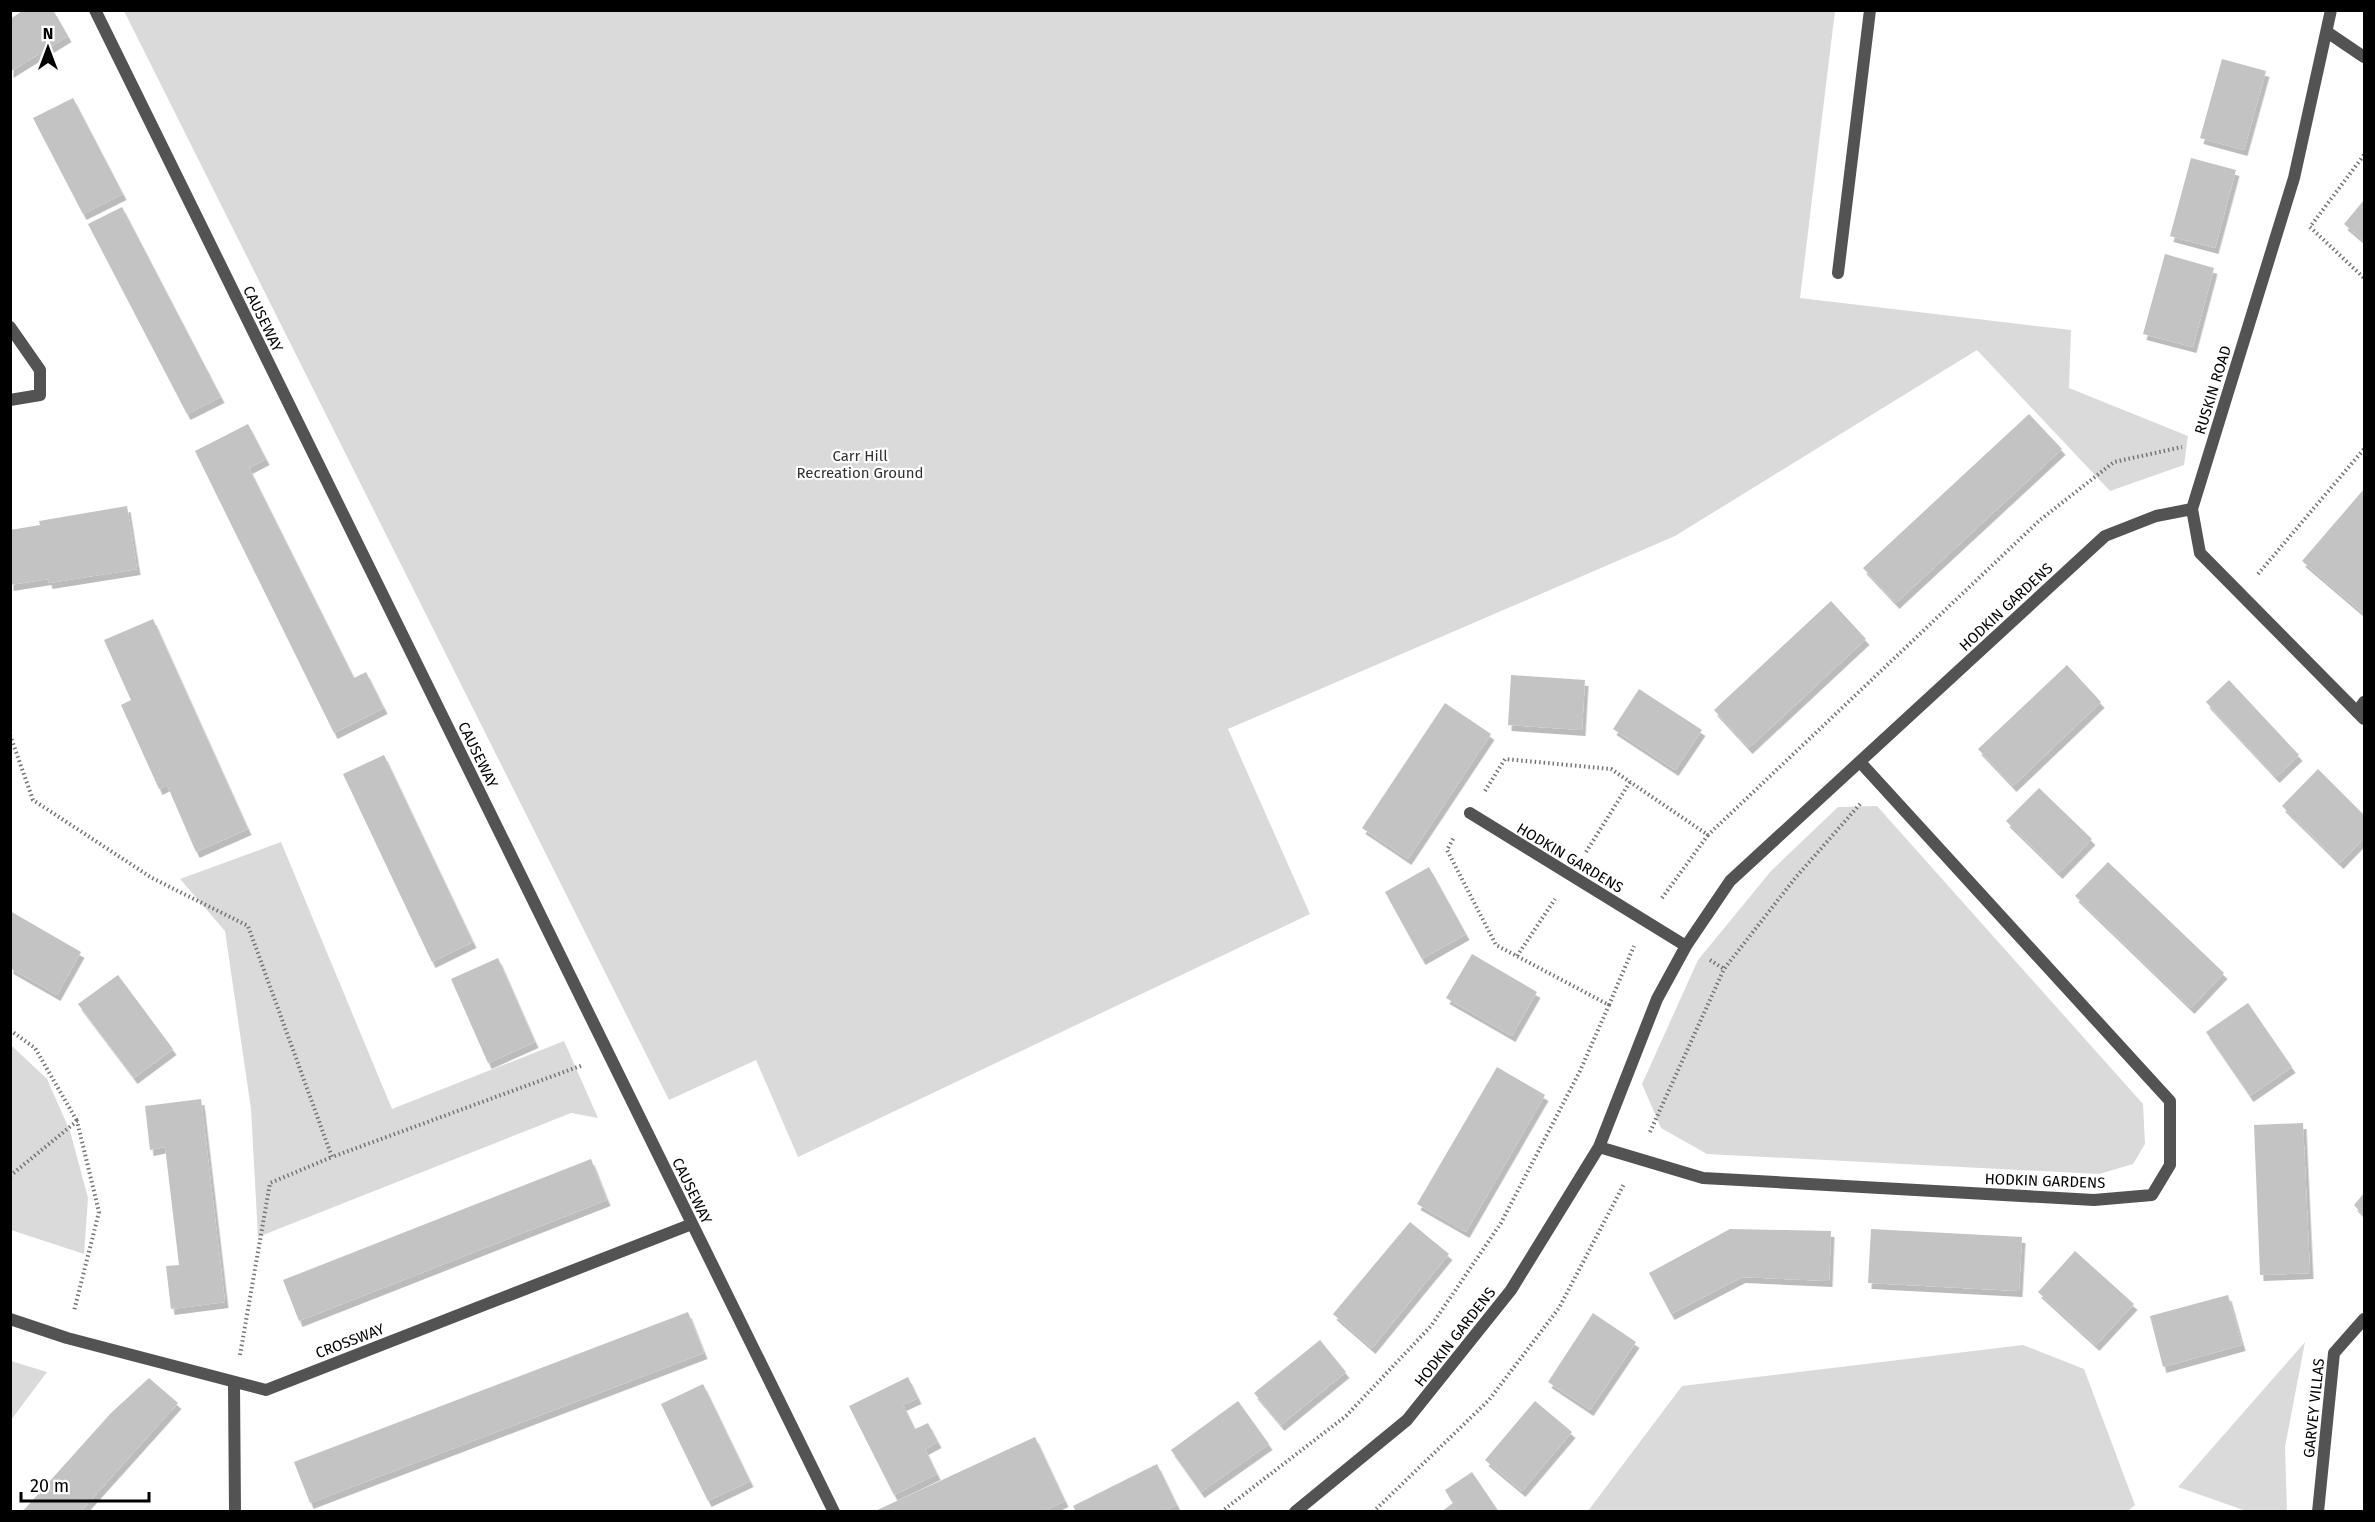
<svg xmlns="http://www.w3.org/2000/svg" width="2375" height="1522" viewBox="0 0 2375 1522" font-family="'Fira Sans',sans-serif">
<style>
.green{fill:#dadada}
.building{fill:#c3c3c3;filter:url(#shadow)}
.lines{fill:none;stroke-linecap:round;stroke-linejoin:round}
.path{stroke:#757575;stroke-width:4;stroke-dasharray:1.5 3;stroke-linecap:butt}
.lane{stroke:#535353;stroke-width:12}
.street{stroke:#535353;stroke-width:12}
.labels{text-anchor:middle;stroke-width:4.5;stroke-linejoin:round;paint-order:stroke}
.street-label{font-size:15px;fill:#000;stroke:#fff}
.park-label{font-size:15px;fill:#313131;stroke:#fff}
</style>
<defs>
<filter id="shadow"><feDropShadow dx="3.5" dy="6" stdDeviation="0" flood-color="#0004"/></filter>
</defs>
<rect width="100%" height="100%" fill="#fff"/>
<path class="green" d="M124 11H1835L1800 298 2071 330 2069 388 2188 436 2184 465 2110 491 1977 350 1675 536 1228 729 1310 914 798 1157 756 1060 669 1100Z
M1877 806 2143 1104 2145 1144 2133 1164 2099 1174 1707 1154 1661 1128 1642 1084 1698 960 1771 871 1838 807Z
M281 842 392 1109 564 1041 598 1118 571 1113 258 1237 251 1109 225 931 180 879Z
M10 1044 47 1079 70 1131 88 1198 84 1254 11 1230Z
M2305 1342 2285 1447 2287 1511H2246L2178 1487Z
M2023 1345 2084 1369 2135 1505 2128 1511H1588L1682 1386Z
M11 1361 47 1372 11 1420 10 1361Z"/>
<path class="building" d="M24 10H53L68 36 10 72V19Z
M2222 59 2266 71 2244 150 2200 138Z
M73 98 123 194 83 214 33 118Z
M2191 158 2236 170 2215 248 2170 236Z
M2364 200V241L2344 224Z
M122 207 221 397 187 414 88 224Z
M2165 254 2214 268 2193 347 2143 334Z
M2029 414 2062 449 1896 603 1863 568Z
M248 424 266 459 249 468 354 678 366 672 384 708 334 733 195 451Z
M2364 489V614L2302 561Z
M127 506 137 569 49 583 48 579 10 585V530L40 525 39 521Z
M1831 601 1866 639 1749 748 1714 710Z
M153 619 248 829 196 852 167 785 159 789 121 705 131 700 104 640Z
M2067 665 2101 702 2013 786 1978 749Z
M1511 675 1585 680 1582 730 1508 725Z
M2229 680 2299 755 2276 777 2206 702Z
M1639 689 1702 730 1675 770 1613 729Z
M1445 703 1491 734 1408 859 1362 828Z
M384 755 473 942 432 962 343 774Z
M2318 769 2364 815V838L2340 863 2282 806Z
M2039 788 2092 839 2059 873 2006 821Z
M2108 862 2224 973 2191 1008 2075 896Z
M1429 867 1466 934 1422 959 1385 892Z
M10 911 81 952 57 995 10 968Z
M1472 954 1537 992 1512 1036 1446 998Z
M498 958 535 1042 488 1063 451 979Z
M118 975 173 1049 134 1078 78 1004Z
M2248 1003 2292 1067 2250 1096 2206 1032Z
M1497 1067 1545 1095 1466 1232 1417 1204Z
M201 1099 225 1302 171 1309 166 1266 179 1265 166 1155 165 1147 150 1150 145 1106Z
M2303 1123 2310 1273 2260 1275 2254 1125Z
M591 1159 607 1200 299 1321 283 1280Z
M2364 1193V1216L2354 1205Z
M1410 1222 1449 1254 1372 1348 1333 1314Z
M1730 1229 1831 1231 1829 1281 1742 1277 1671 1314 1649 1273Z
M1871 1229 2022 1237 2019 1291 1868 1283Z
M2075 1251 2134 1304 2096 1345 2038 1292Z
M2228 1295 2242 1345 2163 1367 2150 1316Z
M688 1312 704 1353 310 1503 294 1462Z
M1593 1313 1636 1342 1590 1410 1548 1382Z
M1320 1340 1346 1372 1281 1425 1254 1393Z
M908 1377 918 1398 903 1405 915 1429 928 1423 938 1442 925 1449 937 1474 894 1495 849 1406Z
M149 1378 178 1403 80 1512H22L111 1413Z
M703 1384 750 1481 708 1501 661 1404Z
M1238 1401 1269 1444 1201 1492 1171 1450Z
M1535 1401 1572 1432 1522 1491 1485 1460Z
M1035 1437 1065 1501 1043 1512H873Z
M1157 1464 1177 1505 1163 1512H1076L1073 1506Z
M1472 1472 1499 1512H1441L1453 1503 1445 1490Z"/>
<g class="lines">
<path class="path" d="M2364 155 2310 227 2364 278
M2258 574 2364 449
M10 735 33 800 152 878 248 926 332 1157 583 1065
M1485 791 1505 759 1611 769 1708 835 2040 520 2114 462 2182 447
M1586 852 1630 782
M1662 898 1708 835
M1517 956 1555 899
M1710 960 1724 969
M1609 1005 1634 946
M10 1030 35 1048 77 1121
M1650 1132 1724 969 1796 877 1861 803
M10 1176 77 1121 99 1212 74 1311
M240 1355 270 1183 332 1157
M1221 1512 1346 1416 1431 1326 1501 1223 1580 1071 1609 1005 1496 945 1447 850 1454 837
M1373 1512 1489 1400 1559 1308 1624 1184"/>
<path class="lane" d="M2327 32 2364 57
M1838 273 1870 10
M2357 712 2364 702"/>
<path class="street" d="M95 10 834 1512
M2331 10 2294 178 2192 509 2200 553 2364 719
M10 327 40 370V395L10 400
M1470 813 1686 946
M1599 1147 1703 1178 2094 1200 2152 1195 2170 1165V1101L1860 762
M10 1319 67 1338 266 1390 692 1224
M234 1384 235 1512
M1295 1512 1407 1420 1511 1290 1599 1147 1657 999 1686 946 1730 881 2105 536 2156 516 2192 509
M2318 1512 2334 1353 2364 1319"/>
</g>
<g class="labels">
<g class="street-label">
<text transform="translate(263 319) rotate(64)" y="5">CAUSEWAY</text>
<text transform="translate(2213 390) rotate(-73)" y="5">RUSKIN ROAD</text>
<text transform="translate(2006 607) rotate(-43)" y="5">HODKIN GARDENS</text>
<text transform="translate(478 755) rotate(64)" y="5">CAUSEWAY</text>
<text transform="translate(1570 858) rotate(31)" y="5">HODKIN GARDENS</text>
<text transform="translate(2045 1181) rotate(2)" y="5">HODKIN GARDENS</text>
<text transform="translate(692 1191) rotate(64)" y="5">CAUSEWAY</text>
<text transform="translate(1455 1337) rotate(-52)" y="5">HODKIN GARDENS</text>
<text transform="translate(350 1341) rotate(-21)" y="5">CROSSWAY</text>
<text transform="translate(2314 1408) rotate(-84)" y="5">GARVEY VILLAS</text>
</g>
<g class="park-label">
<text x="860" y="461">Carr Hill<tspan x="860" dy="17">Recreation Ground</tspan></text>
</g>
</g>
<rect width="2375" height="1522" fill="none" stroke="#000000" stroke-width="24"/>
<g transform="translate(48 48)" stroke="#ffffff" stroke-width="4.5" paint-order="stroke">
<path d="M0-4.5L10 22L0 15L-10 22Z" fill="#000000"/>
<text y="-9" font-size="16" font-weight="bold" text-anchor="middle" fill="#000000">N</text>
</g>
<path d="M21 1492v9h128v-9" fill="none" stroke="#000000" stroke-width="3"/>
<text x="30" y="1492" font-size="18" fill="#000000" stroke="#ffffff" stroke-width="4.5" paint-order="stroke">20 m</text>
</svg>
